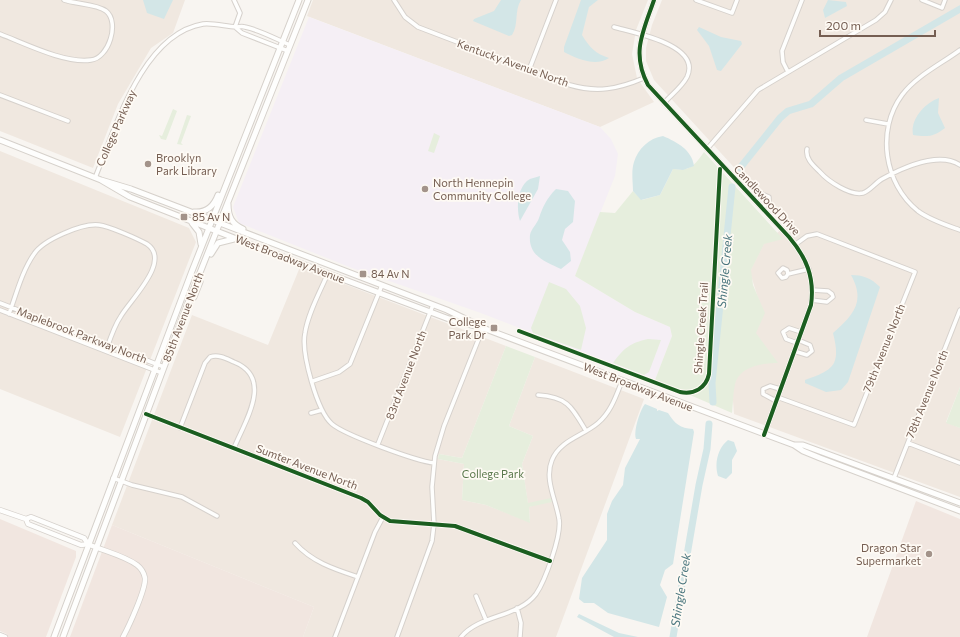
<svg xmlns="http://www.w3.org/2000/svg" width="960" height="637" viewBox="0 0 960 637" font-family="Commissioner,sans-serif">
<style>
.residential{fill:#f0e8e0}
.commercial{fill:#f1e6e0}
.education{fill:#f5eff5}
.green{fill:#e6eedd}
.water{fill:#d3e6e7}
.lines{fill:none;stroke-linecap:round;stroke-linejoin:round}
.river{stroke:#d3e6e7;stroke-width:7}
.minor-casing{stroke:#d6d1cc;stroke-width:5.5}
.tertiary-casing{stroke:#d6d1cc;stroke-width:6}
.secondary-casing{stroke:#d6d1cb;stroke-width:7}
.minor{stroke:#fefefd;stroke-width:3.5}
.tertiary{stroke:#fefefd;stroke-width:4.5}
.secondary{stroke:#fefefd;stroke-width:5}
.cycleway-casing{stroke:#fefaf4;stroke-width:6}
.cycleway{stroke:#1b5e20;stroke-width:4}
.poi-dot{fill:#a3938a;stroke:#fefaf4;stroke-width:1.5}
.labels{text-anchor:middle;stroke-width:3.5;stroke-linejoin:round;paint-order:stroke}
.street-label{font-size:11px;fill:#755e52;stroke:#fefaf4}
.poi-label{font-size:11px;fill:#755e52;stroke:#fefaf4;text-anchor:start}
.park-label{font-size:11px;fill:#59784b;stroke:#fefaf4}
.water-label{font-size:12px;font-style:italic;fill:#4a767e;stroke:#fefaf4}
</style>
<rect width="100%" height="100%" fill="#f8f5f1"/>
<path class="residential" d="M0 0H185L173 33 151 48 118 104 93 168 0 131Z
M313 0H648L636 30 632 54 637 78 654 102 600 127 307 16Z
M662 0H960V387L946 422 960 428V497L734 414 732 388 762 311 749 269 757 249 787 225 654 80 646 61V48L652 25Z
M0 151 189 228 196 242 120 437 0 389Z
M300 267 506 346 462 458 439 454 438 459 464 464 462 500 486 505 530 522 529 507 550 499 528 504 522 464 533 436 509 426 535 357 644 399 556 637H303L314 607 112 525 192 315 268 345Z"/>
<path class="commercial" d="M916 501 960 519V637H867Z
M0 519 76 551V557L46 637H6L7 634 0 631Z
M112 525 314 607 303 637H70Z"/>
<path class="education" d="M309 17 600 127 611 139 618 154 615 176 575 276 635 312 670 327 672 336 655 380 478 312 352 268 239 223 233 207Z"/>
<path class="green" d="M173 109 177 111 166 140 161 139 159 135 162 136Z
M187 115 191 116 181 143 183 145 177 144Z
M434 133 440 136 434 153 428 151Z
M704 152 783 239 764 244 751 270 753 285 765 313 756 333 778 363C763 363 740 366 735 384 733 393 733 404 732 413L655 380 672 336 670 327 635 312 575 276 600 212 615 213 633 191 642 200 660 195 673 169C691 171 694 166 704 152Z
M549 282 566 289 580 306 586 328 581 350 533 333 531 328Z
M648 339 661 340 649 372 644 375 613 363C624 348 630 343 648 339Z
M506 346 535 357 509 426 533 436 522 464 528 503 551 498 552 502 529 507 530 523 486 505 462 500 464 464 438 459 439 454 462 458Z
M960 387V428L946 423Z"/>
<path class="water" d="M143 0H173L164 19 147 13Z
M501 0H521C514 11 519 24 512 35L509 36 473 21 474 19 494 11Z
M581 0H598L589 7 582 35C589 47 596 54 609 58 596 67 577 59 564 52V47Z
M828 0 846 2 847 6 825 18 823 10Z
M699 27 721 37 741 41 742 44 721 71 717 70 709 46 697 30Z
M939 98 938 113 945 128C934 137 927 137 913 135 910 119 925 103 939 98Z
M663 136C677 142 692 150 694 166L683 170 673 169 660 195 641 200 633 191C633 183 631 171 634 162 638 149 649 138 663 136Z
M540 176 538 189 520 221C516 209 517 186 530 179 533 178 537 177 540 176Z
M556 189 568 191 575 201 573 222 565 229 562 240 570 252 571 261 561 269C546 262 528 256 530 235 531 229 537 224 539 218 543 206 547 198 556 189Z
M851 275C863 275 871 278 880 287L848 382 841 390 826 392 805 383V380C834 370 841 365 833 333 853 315 866 302 851 275Z
M645 404 657 409V411L659 410 668 413C675 424 680 428 693 429L694 432 673 564 665 570 660 585 667 597 659 627 608 613 594 603H584L579 599 582 578 607 540V514L612 501 623 485 625 468 640 439H636C633 432 640 410 645 404Z
M728 440 734 442 737 451 732 460V473L726 479 718 476C714 463 718 448 728 440Z
M579 614 619 633 638 637H614L577 617Z"/>
<g class="lines">
<path class="river" d="M740 168 780 118 788 111 811 104 841 78 960 9
M713 402 712 383 732 187
M673 637 699 485 707 449 709 424"/>
<g class="minor-casing">
<path id="minor" d="M234 0 240 13 235 27
M394 0 405 17 418 27 570 85C597 93 618 89 644 78
M696 0 732 13 737 0
M922 0 942 8 945 0
M235 27 242 33 288 51
M614 27C635 33 702 45 687 77 682 87 671 95 664 103
M0 34C24 43 65 64 91 60 109 58 120 22 106 11 97 4 75 4 64 0
M960 50C941 64 916 76 902 95 876 130 884 184 918 211 930 220 946 225 960 230
M529 70 556 0
M788 72 783 62 782 51 802 0
M0 95 68 121
M866 120 888 124
M707 149 758 90 876 20 885 12 891 0
M807 149C805 159 814 166 820 172 828 181 850 196 863 193 870 191 875 183 882 179 902 168 939 151 960 165
M95 178C115 129 142 34 203 24 214 23 224 26 236 27 239 27 242 26 245 27 260 30 276 39 290 45
M755 200 762 194 769 197V202L762 208
M328 273C320 292 308 313 305 333 301 353 317 411 332 424 345 435 416 461 434 463
M788 274 786 277 782 278 778 273 783 268 787 270 788 274 809 269
M811 300 827 302 833 297 832 294 828 291 812 290
M0 303 164 367
M0 310 162 373
M9 314C16 295 22 271 34 254 43 240 82 223 99 225 109 226 138 239 147 244 172 261 130 300 121 316 114 326 110 339 106 351
M797 343 786 339 783 332 789 328 801 332
M794 351 807 355 812 351 810 345 798 340
M313 381 339 372 350 364 382 285
M538 395C568 397 572 407 586 431
M777 397 854 425 915 272 817 234 807 236 796 244
M776 401 763 394V389L770 386 780 389
M311 413 322 410
M146 414 361 498 368 502 380 515 390 521 455 526 550 561
M180 428 205 363 210 357C219 354 227 359 234 362 274 378 245 421 234 448
M908 443 960 463
M378 444 433 305
M113 478 132 485 182 497 217 516
M894 478 960 310
M295 543C312 562 334 569 358 577
M476 596 486 620
M517 608 521 623 520 637
M335 637 375 532 383 517
M397 637 432 541 434 524 432 487 435 456 444 426 483 328
M461 637C480 614 518 618 536 594 545 581 562 535 559 519 556 500 544 479 552 460 560 440 583 436 598 423 611 412 616 396 622 381"/>
</g>
<g class="tertiary-casing">
<path id="tertiary" d="M654 0C643 32 631 53 648 85L789 237C806 257 815 277 811 305L764 435
M0 510 26 519 31 517 84 538 88 544
M26 519 28 524 81 545 88 544C103 551 123 555 137 565 141 568 144 573 145 578 146 589 129 626 123 637
M0 635 5 637"/>
</g>
<g class="secondary-casing">
<path id="secondary" d="M0 140 101 180 131 189 447 310 480 326
M101 180 130 197 257 247 449 319 483 328 794 445 803 451 820 458 960 511
M228 204C228 217 232 224 243 229
M194 212C207 213 214 206 218 195
M192 223 199 232 201 244
M211 254 218 243 234 239
M190 301 194 297 200 282
M795 445H803L960 503
M54 637 192 271 299 0
M63 637 188 303 308 0"/>
</g>
<use href="#minor" class="minor"/>
<use href="#tertiary" class="tertiary"/>
<use href="#secondary" class="secondary"/>
<g class="cycleway-casing">
<path id="cycleway" d="M654 0C643 32 631 53 648 85L789 237C806 257 815 277 811 305L764 435
M519 331 680 392C694 395 706 388 709 374L720 169
M146 414 361 498 368 502 380 515 390 521 455 526 550 561"/>
</g>
<use href="#cycleway" class="cycleway"/>
</g>
<g class="poi-dot">
<circle cx="148" cy="164" r="4"/>
<circle cx="425" cy="189" r="4"/>
<rect x="180" y="213" width="8" height="8" rx="2"/>
<rect x="359" y="270" width="8" height="8" rx="2"/>
<rect x="490" y="324" width="8" height="8" rx="2"/>
<circle cx="929" cy="554" r="4"/>
</g>
<g class="labels">
<g class="street-label">
<text transform="translate(513 63) rotate(20)" y="4">Kentucky Avenue North</text>
<text transform="translate(116 128) rotate(-66)" y="4">College Parkway</text>
<text transform="translate(767 200) rotate(47)" y="4">Candlewood Drive</text>
<text transform="translate(290 259) rotate(21)" y="4">West Broadway Avenue</text>
<text transform="translate(183 317) rotate(-69)" y="4">85th Avenue North</text>
<text transform="translate(701 328) rotate(-86)" y="4">Shingle Creek Trail</text>
<text transform="translate(82 335) rotate(21)" y="4">Maplebrook Parkway North</text>
<text transform="translate(884 348) rotate(-68)" y="4">79th Avenue North</text>
<text transform="translate(406 375) rotate(-69)" y="4">83rd Avenue North</text>
<text transform="translate(638 387) rotate(21)" y="4">West Broadway Avenue</text>
<text transform="translate(927 394) rotate(-68)" y="4">78th Avenue North</text>
<text transform="translate(307 467) rotate(21)" y="4">Sumter Avenue North</text>
</g>
<g class="poi-label">
<text x="156" y="162">Brooklyn<tspan x="156" dy="13">Park Library</tspan></text>
<text x="433" y="187">North Hennepin<tspan x="433" dy="13">Community College</tspan></text>
<text x="192" y="221">85 Av N</text>
<text x="371" y="278">84 Av N</text>
<text x="486" y="326" text-anchor="end">College<tspan x="486" dy="13">Park Dr</tspan></text>
<text x="921" y="552" text-anchor="end">Dragon Star<tspan x="921" dy="13">Supermarket</tspan></text>
</g>
<g class="park-label">
<text x="493" y="478">College Park</text>
</g>
<g class="water-label">
<text transform="translate(725 271) rotate(-85)" y="4">Shingle Creek</text>
<text transform="translate(681 590) rotate(-81)" y="4">Shingle Creek</text>
</g>
</g>
<path d="M820 30v6h115v-6" fill="none" stroke="#755e52" stroke-width="2"/>
<text x="826" y="30" font-size="12" fill="#755e52" stroke="#fefaf4" stroke-width="3" paint-order="stroke">200 m</text>
</svg>
